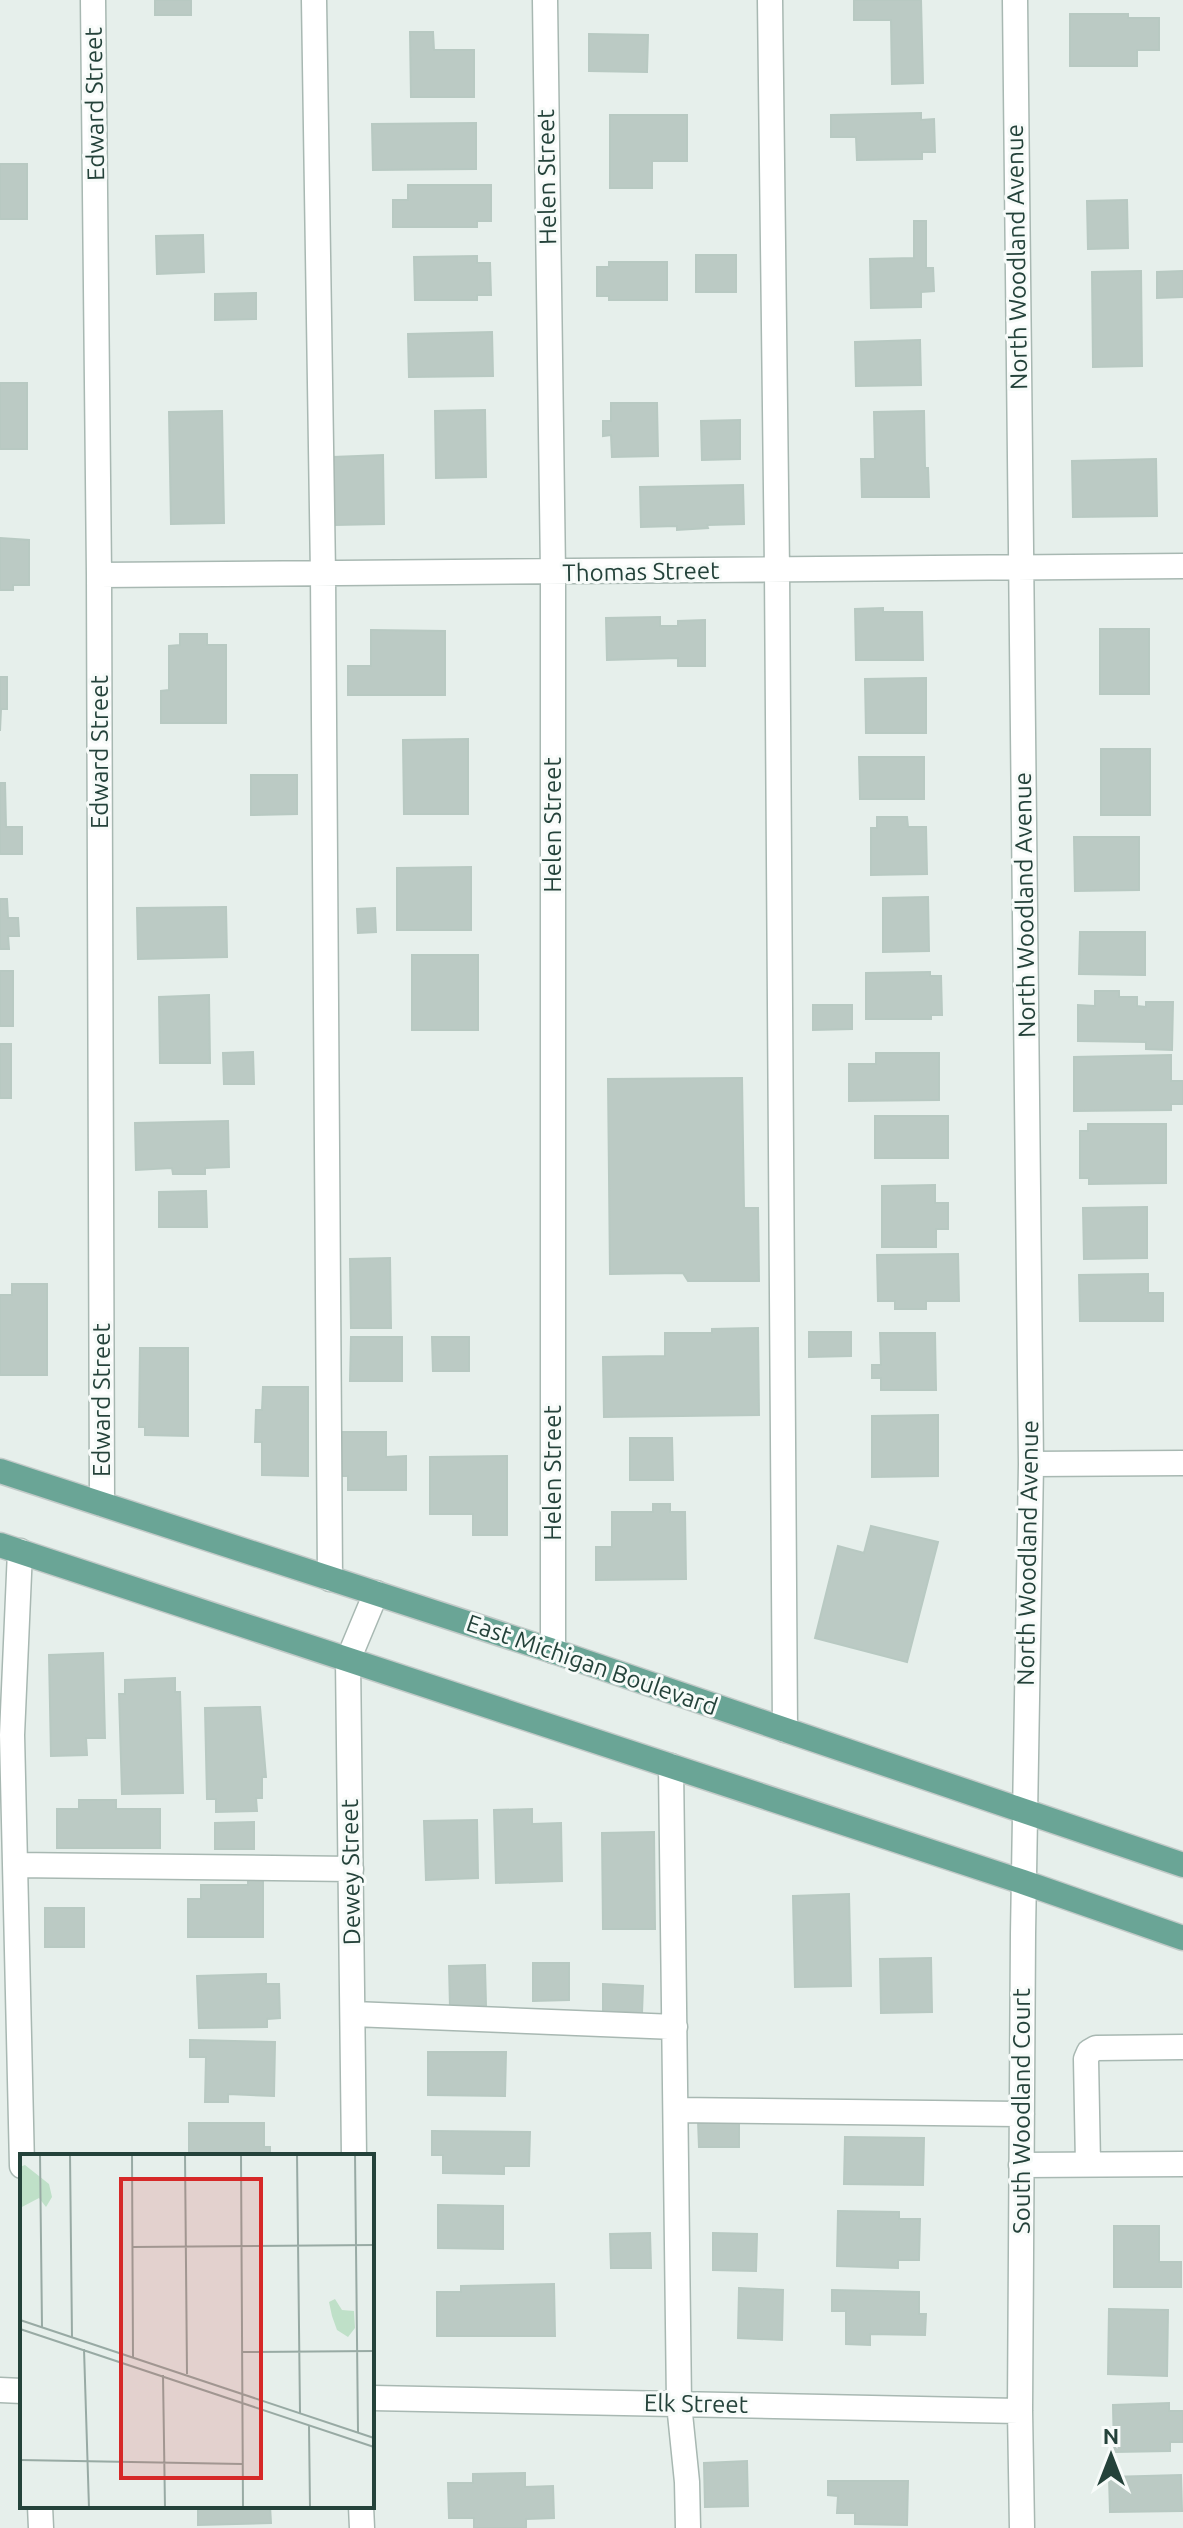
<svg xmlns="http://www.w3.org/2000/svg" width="1183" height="2528" viewBox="0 0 1183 2528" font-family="Ubuntu,sans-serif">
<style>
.building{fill:#bbcac4;stroke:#b8c9c2;stroke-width:2}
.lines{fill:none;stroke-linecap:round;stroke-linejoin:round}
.minor-casing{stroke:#a8b8b2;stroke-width:27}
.major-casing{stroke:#c2cac8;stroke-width:27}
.minor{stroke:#fff;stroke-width:24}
.major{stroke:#6aa596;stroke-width:24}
.labels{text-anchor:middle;stroke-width:6;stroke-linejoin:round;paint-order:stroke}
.street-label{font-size:24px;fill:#24423a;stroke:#f7fbf9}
.inset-road{fill:none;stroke:#98aaa4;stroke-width:2}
.view{fill:#d62828;fill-opacity:0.15;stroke:#d62828;stroke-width:4}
.inset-edge{fill:none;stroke:#24423a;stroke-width:4}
</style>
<rect width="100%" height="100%" fill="#e6efeb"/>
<path class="building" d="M155 0H191V15H155Z
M854 0H921L923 83 892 84 891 20H854Z
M1070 14H1128V18H1159V50H1137V66H1070Z
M410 32H433L434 50H474V97H411Z
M589 34 648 35 647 72 589 71Z
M921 113V120L934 119 935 152H922V159L857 160 856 137H831V115Z
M610 115H687V161H652V188H610Z
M476 123V169L373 170 372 124Z
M0 164H27V219H0Z
M408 185H491V221H477V227H393V200H408Z
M1127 200 1128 248 1088 249 1087 201Z
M914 221H926V268H933L934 291 921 292V307L871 308 870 259 914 258Z
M203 235 204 272 157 274 156 236Z
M696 255H736V292H696Z
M477 256V263H490L491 295H477V300H415L414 257Z
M609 262H667V300H609V296H597V267H609Z
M1141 271 1142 366 1093 367 1092 272Z
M1183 271V297L1157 298V272Z
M256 293V319L215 320V294Z
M492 332 493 376 409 377 408 334Z
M920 340 921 385 856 386 855 342Z
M0 383H27V449H0Z
M611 403H657L658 456 612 457 611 435 603 436V421H611Z
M485 410 486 477 436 478 435 411Z
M222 411 224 523 171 524 169 412Z
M924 411 925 468H928L929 497H862L861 459H875L874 412Z
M740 420V459L702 460 701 421Z
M383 455 384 524 334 525 333 457Z
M1156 459 1157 516 1073 517 1072 461Z
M743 485 744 524 707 525 708 528 677 530V526L641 527 640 487Z
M0 538 29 540V585H13V590H0Z
M883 608V612H922L923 660H856L855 609Z
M660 617V626H678V621L705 620V666H678V658L607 660 606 618Z
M1100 629H1149V694H1100Z
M371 630 445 631V695H348V666H371Z
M180 634H207V645H226V723H161V691L169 690V646L180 645Z
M0 677H7V709H1L0 731Z
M926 678V733H866L865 679Z
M468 739V814H404L403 740Z
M1101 749H1150V815H1101Z
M859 757H924V799H860Z
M251 775H297V814L251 815Z
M0 783H5L6 827H22V854H0Z
M877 817H907L908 827H926L927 874 871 875V828H877Z
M1074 837H1139V890L1075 891Z
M471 867V930H397V868Z
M928 897 929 951 883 952V898Z
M0 899H7L8 918H18L19 936H8L9 949H0Z
M226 907 227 957 138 959 137 908Z
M375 908 376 932 358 933 357 909Z
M1080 932H1145V975L1079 974Z
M412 955H478V1030H412Z
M0 971H13V1026H0Z
M930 972V976H941L942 1015H931V1019H866V973Z
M1095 991H1119V997H1137V1006L1146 1007V1002H1173L1172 1050 1146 1049V1042L1078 1041V1005L1095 1006Z
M209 995 210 1063H160L159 997Z
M813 1005H852V1029L813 1030Z
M0 1044H11V1098H0Z
M253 1052 254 1084H224L223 1053Z
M876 1053H939V1100L849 1101V1064H876Z
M1171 1055V1081H1183V1104H1171V1110L1074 1111V1057Z
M742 1078 744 1208H758L759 1281H688L683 1273 610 1274 608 1079Z
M875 1116H948V1158H875Z
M228 1121 229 1167 205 1168V1174H173L172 1168 136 1170 135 1123Z
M1088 1124H1166V1183L1089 1184V1178H1080V1131H1088Z
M935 1185V1203H948V1229H936V1247H882V1186Z
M206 1191 207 1227H159V1192Z
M1147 1207V1258L1084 1259 1083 1208Z
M958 1254 959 1301H926V1309H895V1301H878L877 1255Z
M390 1258 391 1328H351L350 1259Z
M1148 1274V1293H1163V1321H1080L1079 1275Z
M12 1284H47V1375H0V1295H12Z
M758 1328 759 1415 604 1417 603 1357 665 1356V1333H712V1329Z
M809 1332H851V1356L809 1357Z
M880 1333H935L936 1390H881V1378H872V1365H881Z
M351 1337H402V1381H350Z
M432 1337H469V1371H433Z
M140 1348H188V1436L145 1435V1427H139Z
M263 1387H308V1476L262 1475V1442H255L256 1410H262Z
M938 1415V1476L872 1477V1416Z
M339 1432H386V1457L406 1456V1490H348V1476H339Z
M630 1438H672L673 1480H630Z
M507 1456V1535H473V1514H430V1457Z
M653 1504H670V1512H685L686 1579 596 1580V1547H612V1512H653Z
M871 1526 938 1542 907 1662 815 1638 838 1546 864 1553Z
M103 1653 105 1738H86L87 1755 51 1756 49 1655Z
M175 1678V1692H180L183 1793 122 1794 119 1694H125V1680Z
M260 1707 266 1777H262V1798H256L257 1811 216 1812V1799H207L205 1708Z
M79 1800H116V1809H160V1848H57V1809H79Z
M532 1809V1824L561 1823 562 1881 496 1883 494 1810Z
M477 1820 478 1878 426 1880 424 1821Z
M254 1822V1849H215V1823Z
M654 1832 655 1929H603L602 1833Z
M248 1880H263V1937H188V1899H201V1885H248Z
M849 1894 851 1986 795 1987 793 1896Z
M45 1908H84V1947H45Z
M931 1958 932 2012 881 2013 880 1959Z
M533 1963H569V2000L533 2001Z
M485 1965 486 2006 450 2007 449 1966Z
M266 1974V1984H279L280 2018 267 2019V2027L199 2028 197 1976Z
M603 1984 643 1986 642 2013 603 2012Z
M190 2040 275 2042 274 2096 228 2094V2102H205L206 2057H190Z
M428 2052H506L505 2096 428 2095Z
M739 2120V2147H699L698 2121Z
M189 2123H264V2147H270V2156H189Z
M432 2131 530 2132 529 2166H504V2174L443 2173V2155H432Z
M845 2137 924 2138 923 2185 844 2184Z
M438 2205 503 2206V2249L438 2248Z
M838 2211 899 2212V2219H920L919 2260H898V2268L837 2266Z
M1114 2226H1159V2262H1181V2287H1114Z
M650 2233 651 2268H611L610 2234Z
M713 2233 757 2234 756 2271 713 2270Z
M554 2284 555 2336H437V2292H461V2286Z
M739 2288 783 2290 782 2340 738 2338Z
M832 2290 919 2292V2314H926L925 2335 870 2334V2345L846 2344V2311H832Z
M1109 2309 1168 2310 1167 2376 1108 2374Z
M1169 2403V2411H1183V2442H1170V2451L1114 2452 1113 2405Z
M747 2461 748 2506 705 2507 704 2463Z
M525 2473V2487L553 2486 554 2518 526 2519V2528H474V2518H449L448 2483H473V2474Z
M1181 2475 1182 2511 1110 2512 1109 2477Z
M828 2481H908L907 2525 855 2524V2513H837L838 2496 828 2495Z
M198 2506H270L271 2523 198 2525Z"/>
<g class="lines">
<g class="minor-casing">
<path id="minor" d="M93 0 99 575 102 1504
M314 0 323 574 330 1579
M545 0 553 573V1651
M770 0 777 570 785 1730
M1015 0 1031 1464 1023 1934 1020 2411 1022 2528
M99 575 1183 566
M1031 1464 1183 1463
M20 1551 12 1735 22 2166
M671 1766 679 2404 687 2482 688 2528
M15 1865 351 1869
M353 2014 675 2027
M676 2110 1022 2114
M354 2156 348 1660 376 1593
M1088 2164 1086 2059 1089 2052 1096 2048 1183 2047
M1021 2165 1183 2164
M0 2390 22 2391
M372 2398 1020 2411
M40 2506 41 2528
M361 2506 362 2528"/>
</g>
<g class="major-casing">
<path id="major" d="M0 1471 553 1651 1183 1865
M0 1545 1023 1882 1183 1938"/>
</g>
<use href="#minor" class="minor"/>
<use href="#major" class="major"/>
</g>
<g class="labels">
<g class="street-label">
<text transform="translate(95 104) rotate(-91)" y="8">Edward Street</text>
<text transform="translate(547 177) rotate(-91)" y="8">Helen Street</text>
<text transform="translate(1017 257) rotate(-91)" y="8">North Woodland Avenue</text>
<text transform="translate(641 572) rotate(-1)" y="8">Thomas Street</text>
<text transform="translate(100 752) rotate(-90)" y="8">Edward Street</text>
<text transform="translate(553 825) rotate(-90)" y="8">Helen Street</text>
<text transform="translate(1025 905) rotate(-91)" y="8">North Woodland Avenue</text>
<text transform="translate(102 1400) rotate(-90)" y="8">Edward Street</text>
<text transform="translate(553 1473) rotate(-90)" y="8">Helen Street</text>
<text transform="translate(1028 1553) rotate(-89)" y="8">North Woodland Avenue</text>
<text transform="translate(592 1665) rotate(19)" y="8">East Michigan Boulevard</text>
<text transform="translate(351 1872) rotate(-91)" y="8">Dewey Street</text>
<text transform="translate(1022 2111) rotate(-90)" y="8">South Woodland Court</text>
<text transform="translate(696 2404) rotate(1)" y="8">Elk Street</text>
</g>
</g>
<g transform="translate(20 2154)">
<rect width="354" height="354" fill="#e6efeb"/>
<path d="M5 11 29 30 32 43 26 53 19 44 0 54V13ZM315 145 322 156 334 157 335 174 328 183 317 176 312 162 309 148Z" fill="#bfe0c8"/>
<path class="inset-road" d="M20 0 22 173M50 0 52 184M112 0 113 203M165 0 167 220M221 0 223 354M277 0 280 259M335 0 338 278M113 93 354 91M0 166 354 284M0 175 354 293M64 195 69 354M223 198 354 197M143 221 145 354M289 271 290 354M0 306 222 310"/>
<path class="view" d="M101 25H241V324H101Z"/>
<rect width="354" height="354" class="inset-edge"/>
</g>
<g transform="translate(1111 2456)" stroke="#f7fbf9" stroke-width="6" paint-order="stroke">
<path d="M0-6L14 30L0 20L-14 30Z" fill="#24423a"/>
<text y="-12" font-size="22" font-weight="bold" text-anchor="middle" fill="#24423a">N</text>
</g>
</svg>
